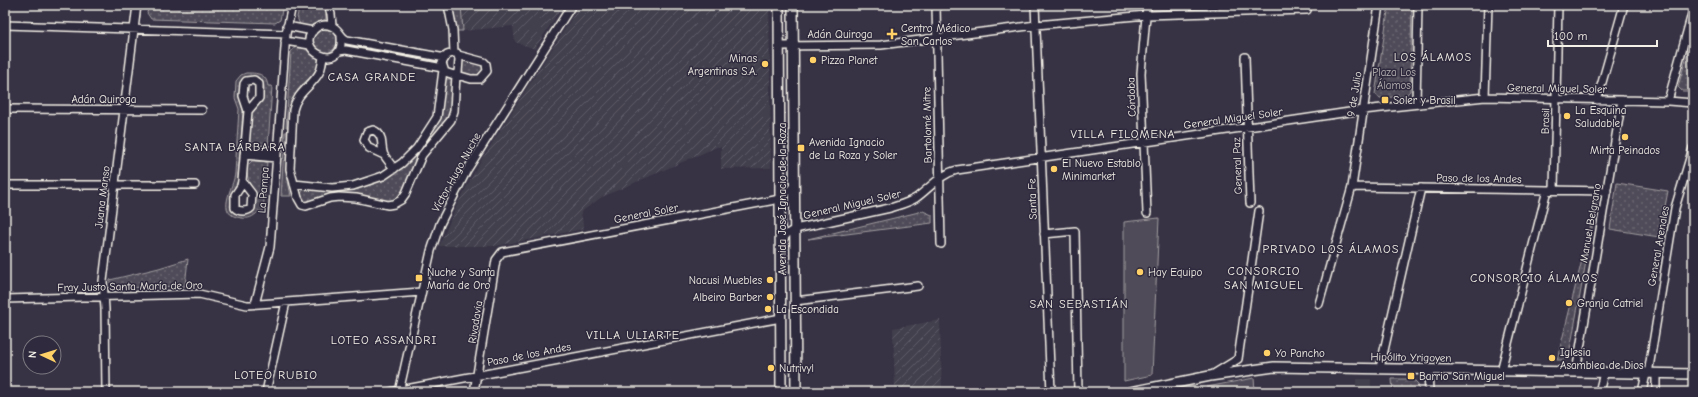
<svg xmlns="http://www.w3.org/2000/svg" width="1698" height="397" viewBox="0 0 1698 397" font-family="'Comic Neue',sans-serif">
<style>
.built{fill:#433f4e}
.industrial{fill:url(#industrial-furrows)}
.grass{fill:url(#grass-dots);stroke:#a29ea0}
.garden{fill:#504b59;stroke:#a29ea0}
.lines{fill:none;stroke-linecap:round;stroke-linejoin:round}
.minor-casing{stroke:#f4f1e8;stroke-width:10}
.major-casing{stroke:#f4f1e8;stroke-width:12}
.minor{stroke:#2f2a3d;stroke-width:7}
.major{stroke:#2f2a3d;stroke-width:9}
.poi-dot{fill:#ffd166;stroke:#2f2a3d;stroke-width:1.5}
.labels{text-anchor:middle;stroke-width:3;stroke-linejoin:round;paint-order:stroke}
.poi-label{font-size:11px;fill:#f4f1e8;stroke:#2f2a3d;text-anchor:start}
.street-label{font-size:11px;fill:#f4f1e8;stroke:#2f2a3d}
.park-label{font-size:11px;fill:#bbb7b6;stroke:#2f2a3d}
.neighbourhood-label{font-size:12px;letter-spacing:1px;fill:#f4f1e8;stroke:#2f2a3d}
</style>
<defs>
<pattern id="industrial-furrows" width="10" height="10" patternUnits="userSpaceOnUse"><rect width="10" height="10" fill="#433f4e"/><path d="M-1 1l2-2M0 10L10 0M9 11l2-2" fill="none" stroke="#5f5b68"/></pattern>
<pattern id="grass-dots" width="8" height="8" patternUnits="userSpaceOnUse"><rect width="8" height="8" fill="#504b59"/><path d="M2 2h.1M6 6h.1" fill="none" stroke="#6a6571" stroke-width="1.8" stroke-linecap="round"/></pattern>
</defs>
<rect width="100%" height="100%" fill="#373244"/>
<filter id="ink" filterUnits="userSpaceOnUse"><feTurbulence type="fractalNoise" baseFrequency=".025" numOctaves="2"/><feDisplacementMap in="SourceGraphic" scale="8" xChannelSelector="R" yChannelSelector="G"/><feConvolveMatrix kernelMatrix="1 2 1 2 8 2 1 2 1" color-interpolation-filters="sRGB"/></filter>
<g filter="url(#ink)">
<path class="built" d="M1356 379H1371V392H1356Z"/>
<path class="industrial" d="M461 5H563L535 49 515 42 513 26 463 31Z
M580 5H769L771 168 721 169V147H717L602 197 581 212 584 229 496 246H439L457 205 478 165Z
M940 320 942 392H906V390H895L893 328Z"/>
<path class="grass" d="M149 5H283L280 20 275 23 151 19 147 13Z
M300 5H325L326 19 310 26 300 25 297 17Z
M452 5H461L463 31H457Z
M1389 5H1412L1410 91 1405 96 1380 98 1375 94Z
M313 41a12 12 0 1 1 24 0a12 12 0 1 1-24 0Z
M1693 34V91H1682L1678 87Z
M346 43 435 60 436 62 345 46Z
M296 46 309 49 319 60C315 78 306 78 298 90 290 101 290 114 289 126L288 127H286L291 52Z
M463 59 481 64 483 68 481 73 475 76 461 74Z
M246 73C257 73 266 73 268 86H272L268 146 254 145 249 141C249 133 249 122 251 115 255 104 271 95 261 79L256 77H245L240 82 239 97 243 110 238 181 232 193 231 207 234 213 246 215 253 212C261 192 245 186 247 166L252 161 267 162 263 212H258C253 217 249 219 242 218 213 215 234 188 235 173L239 109 235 98 236 81 241 75Z
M445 79H451L453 82 449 117 420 153 409 176 406 188 403 194 395 201 387 202 360 195 307 203 304 202 300 195 304 189 345 190 360 187 382 179 437 122Z
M285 132H289L286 171 291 196H281Z
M1617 183 1668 191 1659 237 1610 229Z
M1597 200 1569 356 1564 360H1557Z
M923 211 932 215V223L808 239Z
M188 259 185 286 116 288 110 283V280L159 268Z
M1392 379H1413L1418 384 1419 392H1393Z"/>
<path class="garden" d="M1159 218 1152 375 1124 381V222Z
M1254 378 1255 392H1208L1207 387Z"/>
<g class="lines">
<g class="minor-casing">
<path id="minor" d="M328 5 331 14 332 26
M448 5 453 30 454 53
M936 5 941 244
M1035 5 1051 392
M5 25 286 34
M287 26 313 31
M341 37C345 76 290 49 316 28 320 25 326 24 331 26 339 28 340 37 347 40L440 57H445
M285 41 310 45
M779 46 881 45 1036 25 1147 15 1307 10V5
M339 51 346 50 443 68
M453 53H457L459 59 458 73 454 75 445 72 442 63 447 55Z
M323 57C322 62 322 68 319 73 311 87 297 92 293 110L290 169 298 198 302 205 306 206 330 198 339 197 356 198 388 205 394 204 401 200 406 193 422 155 451 120 454 111 456 75
M1245 57 1250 203
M457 75 471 79H480L487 71 486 64 484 62 458 55
M1485 97 1488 5
M1597 100 1624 5
M1668 101 1693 10
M1416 104 1418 5
M5 109 202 110
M245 149 277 151
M244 155 276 158
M384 155 369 148 364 140 367 132 373 130C385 134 380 147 384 155 387 160 391 164 394 169
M242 181 252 194 251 208C247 212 239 212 235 208V195L241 186 242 181 248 111 243 96 244 84 246 81 254 80 259 84V98L248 111
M294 184 332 188 353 186 383 176 402 163 417 148 437 117 443 70
M5 185H195
M1352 187 1607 191
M1554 190 1558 5
M1147 213 1141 73 1147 5
M1044 234 1075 231 1078 392
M780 243 787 234 795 229 890 208C899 205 908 203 916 198 930 188 940 174 957 170L1363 110 1485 97 1668 101 1693 103
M5 299 199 294 247 305 421 292
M795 301 918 286
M255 304 270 247 286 34 292 5
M1319 304 1352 187 1379 5
M1380 368 1421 188
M1428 369 1429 392
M1501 371 1547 190
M1576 372 1622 100
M1648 374 1675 208 1693 148
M1212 375 1238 359 1259 211
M106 392 105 309 103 281 137 5
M266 392 286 302
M390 392 781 318
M399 392 431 251 440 224 467 170 572 5
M474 392 496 260 502 252 780 199 794 186
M1599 392 1604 373
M1642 392 1646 374
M1656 392V374"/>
</g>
<g class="major-casing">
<path id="major" d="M779 5 781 392
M793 5 796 392
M1131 392 1210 376 1274 367 1693 374"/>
</g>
<use href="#minor" class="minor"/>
<use href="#major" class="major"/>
</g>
</g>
<g class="poi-dot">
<path d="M890 28h4v4h4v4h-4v4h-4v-4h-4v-4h4z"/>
<circle cx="813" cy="60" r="4"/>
<circle cx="765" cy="64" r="4"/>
<rect x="1381" y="96" width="8" height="8" rx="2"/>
<circle cx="1567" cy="116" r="4"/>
<circle cx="1625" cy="137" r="4"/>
<rect x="797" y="144" width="8" height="8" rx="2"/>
<circle cx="1054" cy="169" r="4"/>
<circle cx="1140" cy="272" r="4"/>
<rect x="415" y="274" width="8" height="8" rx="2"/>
<circle cx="770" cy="280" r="4"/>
<circle cx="770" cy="297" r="4"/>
<circle cx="1569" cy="303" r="4"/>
<circle cx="768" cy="309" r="4"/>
<circle cx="1267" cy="353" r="4"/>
<circle cx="1552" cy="358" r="4"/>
<circle cx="771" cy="368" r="4"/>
<rect x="1407" y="372" width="8" height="8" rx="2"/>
</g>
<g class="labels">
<g class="poi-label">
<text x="901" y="32">Centro Médico<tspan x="901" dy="13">San Carlos</tspan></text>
<text x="757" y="62" text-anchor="end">Minas<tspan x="757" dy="13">Argentinas S.A.</tspan></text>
<text x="821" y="64">Pizza Planet</text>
<text x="1393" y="104">Soler y Brasil</text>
<text x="1575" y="114">La Esquina<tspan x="1575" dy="13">Saludable</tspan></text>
<text x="809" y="146">Avenida Ignacio<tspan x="809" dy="13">de La Roza y Soler</tspan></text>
<text x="1625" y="154" text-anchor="middle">Mirta Peinados</text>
<text x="1062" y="167">El Nuevo Establo<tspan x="1062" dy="13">Minimarket</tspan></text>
<text x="427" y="276">Nuche y Santa<tspan x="427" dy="13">María de Oro</tspan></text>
<text x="1148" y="276">Hay Equipo</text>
<text x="762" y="284" text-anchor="end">Nacusi Muebles</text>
<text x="762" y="301" text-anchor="end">Albeiro Barber</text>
<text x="1577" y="307">Granja Catriel</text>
<text x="776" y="313">La Escondida</text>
<text x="1560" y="356">Iglesia<tspan x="1560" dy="13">Asamblea de Dios</tspan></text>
<text x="1275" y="357">Yo Pancho</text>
<text x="779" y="372">Nutrivyl</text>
<text x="1419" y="380">Barrio San Miguel</text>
</g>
<g class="street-label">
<text x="840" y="38">Adán Quiroga</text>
<text transform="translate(1557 88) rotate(1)" y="4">General Miguel Soler</text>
<text transform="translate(1354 94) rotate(-81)" y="4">9 de Julio</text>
<text transform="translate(1131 97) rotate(-92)" y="4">Córdoba</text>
<text x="104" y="103">Adán Quiroga</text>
<text transform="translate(1233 118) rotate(-8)" y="4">General Miguel Soler</text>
<text transform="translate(1545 121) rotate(-89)" y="4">Brasil</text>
<text transform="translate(927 125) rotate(-91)" y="4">Bartolomé Mitre</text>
<text transform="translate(1237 166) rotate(-92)" y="4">General Paz</text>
<text transform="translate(456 172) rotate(-61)" y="4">Víctor Hugo Nuche</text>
<text transform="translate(1479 178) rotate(1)" y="4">Paso de los Andes</text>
<text transform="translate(263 190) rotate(-86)" y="4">La Pampa</text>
<text transform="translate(102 197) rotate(-83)" y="4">Juana Manso</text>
<text transform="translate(782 199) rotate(-90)" y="4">Avenida José Ignacio de la Roza</text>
<text transform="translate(1032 199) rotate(-92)" y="4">Santa Fe</text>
<text transform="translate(852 204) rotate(-13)" y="4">General Miguel Soler</text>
<text transform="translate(646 213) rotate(-11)" y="4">General Soler</text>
<text transform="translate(1590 223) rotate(-80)" y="4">Manuel Belgrano</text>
<text transform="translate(1658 246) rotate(-80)" y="4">General Arenales</text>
<text transform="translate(130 286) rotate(-1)" y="4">Fray Justo Santa María de Oro</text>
<text transform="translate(475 322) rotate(-81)" y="4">Rivadavia</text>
<text transform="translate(529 354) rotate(-11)" y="4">Paso de los Andes</text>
<text transform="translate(1411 357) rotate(1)" y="4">Hipólito Yrigoyen</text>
</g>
<g class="park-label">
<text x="1394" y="76">Plaza Los<tspan x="1394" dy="13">Álamos</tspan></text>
</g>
<g class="neighbourhood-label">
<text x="1433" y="61">LOS ÁLAMOS</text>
<text x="372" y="81">CASA GRANDE</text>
<text x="1123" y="138">VILLA FILOMENA</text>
<text x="235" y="151">SANTA BÁRBARA</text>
<text x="1331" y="253">PRIVADO LOS ÁLAMOS</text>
<text x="1264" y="275">CONSORCIO<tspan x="1264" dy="14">SAN MIGUEL</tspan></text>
<text x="1534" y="282">CONSORCIO ÁLAMOS</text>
<text x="1079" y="308">SAN SEBASTIÁN</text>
<text x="633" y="339">VILLA ULIARTE</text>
<text x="384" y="344">LOTEO ASSANDRI</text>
<text x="276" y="379">LOTEO RUBIO</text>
</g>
</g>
<rect width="1698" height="397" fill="none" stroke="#2f2a3d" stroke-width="20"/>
<rect x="10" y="10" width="1678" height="377" fill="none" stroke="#f4f1e8" stroke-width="1.5" filter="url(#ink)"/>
<g transform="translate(42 355) rotate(274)"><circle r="19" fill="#2f2a3d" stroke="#7e7a81"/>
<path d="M0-3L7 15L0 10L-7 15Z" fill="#ffd166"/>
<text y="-6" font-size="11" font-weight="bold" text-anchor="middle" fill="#f4f1e8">N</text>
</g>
<path d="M1548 40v6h109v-6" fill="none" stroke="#f4f1e8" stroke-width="2"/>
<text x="1554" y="40" font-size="12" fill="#f4f1e8" stroke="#2f2a3d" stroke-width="3" paint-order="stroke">100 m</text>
</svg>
